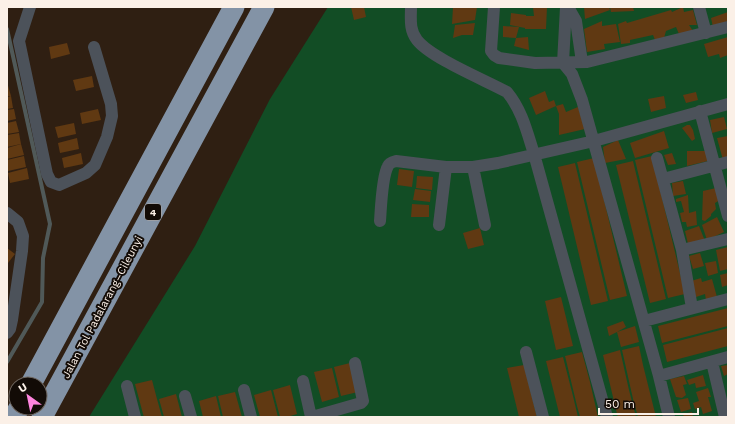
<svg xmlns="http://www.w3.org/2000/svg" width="735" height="424" viewBox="0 0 735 424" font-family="'Work Sans',sans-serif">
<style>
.green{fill:#124d25}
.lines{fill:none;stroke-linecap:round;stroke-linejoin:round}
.stream{stroke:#505958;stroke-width:4}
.building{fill:#603912}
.minor{stroke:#4c525a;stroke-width:12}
.motorway{stroke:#8393a6;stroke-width:21}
.labels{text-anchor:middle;stroke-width:4;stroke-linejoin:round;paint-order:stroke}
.shield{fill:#120b06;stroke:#b5aba4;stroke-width:1}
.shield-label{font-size:10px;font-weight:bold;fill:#fbf0e7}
.street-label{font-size:11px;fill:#fbf0e7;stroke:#120b06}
</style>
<rect width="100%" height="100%" fill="#2f1f12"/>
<path class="green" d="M328 7H728V417H89L195 246 270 99Z"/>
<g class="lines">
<path class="stream" d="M7 29 50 224 43 258 42 302 7 362"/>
</g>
<path class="building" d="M351 7H364L366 17 354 20Z
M453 7H477L475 20 452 24Z
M533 7H547L546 29H525V28L510 25 511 13 526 15V16H534Z
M584 7H609L610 10 585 19Z
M610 7H633L634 11 611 12Z
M683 7 684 12 693 10 697 25H689L693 31 679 34 676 27 666 31 664 38 655 40 653 35 630 40V43L621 44 618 24 626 21 627 23 671 10 672 12Z
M728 12V21L713 27 711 18Z
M602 21V26L616 24 620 42 604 44 605 49 587 52 584 29Z
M475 23 473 35H462L453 38 455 25Z
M503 26 519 27 516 38 528 37 529 50 514 46 516 38 503 37Z
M728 37V55L720 58 719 54 708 57 704 44Z
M67 43 70 54 51 59 49 47Z
M92 76 94 87 76 91 73 80Z
M7 82 11 96H7Z
M545 91 549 102 554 100 556 106 536 115 529 98Z
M696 92 698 100 686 103 683 95Z
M11 96 13 108 7 109V97Z
M664 96 666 108 651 112 648 99Z
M563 104 566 112 578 107 585 129 559 135V114L556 106Z
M14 109 16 119 7 121V110Z
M98 109 101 120 82 124 80 113Z
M724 117 727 129 712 133 710 120Z
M16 121 19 132 7 134V123Z
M74 123 76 134 58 138 55 127Z
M687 125H690L693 130 695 139 692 141 682 128Z
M664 131 669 148 635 158 630 143Z
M19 133 21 144 7 147V135Z
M728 136V158L723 160 717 138Z
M77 138 79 149 60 153 58 143Z
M618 140 626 159 605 163 603 147Z
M21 144 24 155 7 159V148Z
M687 151H706L708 161 687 166Z
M81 153 83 164 64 168 62 158Z
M672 153 676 164 668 165 664 155Z
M24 156 26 167 8 171 7 160Z
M652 156 685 294 668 298 635 160Z
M594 158 627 296 610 300 577 162Z
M633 161 666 299 650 303 616 165Z
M575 163 608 301 591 305 558 167Z
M27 168 29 179 10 183 8 173Z
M399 169 414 171 412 187 397 185Z
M417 176 433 177 432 190 416 188Z
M683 181 686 194 673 196 672 183Z
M716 188 720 200 715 203 716 209 711 214V216L705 221 702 220 703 191Z
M415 189 431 191 430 202 413 200Z
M688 195 689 213 696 211 697 225 687 227 686 222H682L680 213 684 212 681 201 676 202V199Z
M412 204 429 205V217H411Z
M717 217 724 232 707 240 702 225Z
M699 226 705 241 688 244 685 231Z
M480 228 484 245 468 249 463 233Z
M728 247V269L720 271 716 250Z
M7 248 15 254 8 263 7 262Z
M700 253 704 266 693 269 689 256Z
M716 261 718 273 708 276 705 263Z
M728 273V285L722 287 720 275Z
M701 278 702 282 712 279 717 297 706 300 705 294 696 297 691 281Z
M561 297 573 346 556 350 545 301Z
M728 308V326L662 343 658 326Z
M623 321 626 327 617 332 635 326 639 342 621 347 617 332 609 336 607 327Z
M728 328V346L667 362 663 345Z
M639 346 643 365 656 417H638L633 399 622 350Z
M620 350 629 390 636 417H618L617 414 603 355Z
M582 352 590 382 598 417H580L577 406 565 356Z
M563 357 573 396 578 417H560L546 361Z
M350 363 358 392 341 396 334 367Z
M524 365 537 417H519L507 368Z
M728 365V374L724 376 721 366Z
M332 368 339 397 322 402 314 372Z
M703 375 706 386 696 388 695 383 689 385 687 380Z
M684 376 687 384 683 385 686 395 682 398 676 397 670 379Z
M152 380 157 399 162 417H144L143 414 135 384Z
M290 385 297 414 287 417H280L273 390Z
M708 388 711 397H708L712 411 703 414 701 407 695 409 693 403 699 401 696 392Z
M271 390 278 417H260L254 395Z
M235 392 242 417H223L218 396Z
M176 394 182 417H164L159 399Z
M216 396 221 417H203L199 401Z
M688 398 691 409 681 412 677 400Z
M692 412 693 417H684L683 414Z"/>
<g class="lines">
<path class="minor" d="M30 7 19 41 47 174 51 182 59 185 86 173 95 165 107 137 112 116 111 104 94 47
M411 7C411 18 409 30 417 40 431 58 485 80 507 92 522 110 527 132 534 154L607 417
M494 7 491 51 494 55 499 58 535 63 587 62 728 27
M566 7 563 63 572 74 582 100 659 376 669 417
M568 7 576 21 582 62
M699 7 706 33
M700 111 728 216
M657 158 682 250 692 308
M473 167 485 225
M663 179 728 162
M7 213 18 222 23 236 22 251 12 320 10 329 7 333
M380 221C381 208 382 176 388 166 389 163 392 162 396 161L446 167H473L498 163 594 141 728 104
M439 225 446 167
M682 250 728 239
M644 321 728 299
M526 352 543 417
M712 362 725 417
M659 376 728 357
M303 381 311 417
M127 386 135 417
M244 390 251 417
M185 396 191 417
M312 417 361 403 363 401 355 363"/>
<path class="motorway" d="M31 384 234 7
M14 417 19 408
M42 417 264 7"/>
</g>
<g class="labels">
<rect class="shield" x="145" y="204" width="16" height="16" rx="3"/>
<g class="shield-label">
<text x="153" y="216">4</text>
</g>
<g class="street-label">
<text transform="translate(102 307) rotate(-62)" y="4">Jalan Tol Padalarang–Cileunyi</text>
</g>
</g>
<rect width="735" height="424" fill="none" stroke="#fbf0e7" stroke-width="16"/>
<g transform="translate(28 396) rotate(327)"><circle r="19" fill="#120b06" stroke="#6f6760"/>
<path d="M0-3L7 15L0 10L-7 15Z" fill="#ff85de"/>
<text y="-6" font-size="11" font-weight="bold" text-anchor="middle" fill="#fbf0e7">U</text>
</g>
<path d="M599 408v6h99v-6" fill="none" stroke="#fbf0e7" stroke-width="2"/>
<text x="605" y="408" font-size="12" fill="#fbf0e7" stroke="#120b06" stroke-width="3" paint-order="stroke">50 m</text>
</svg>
